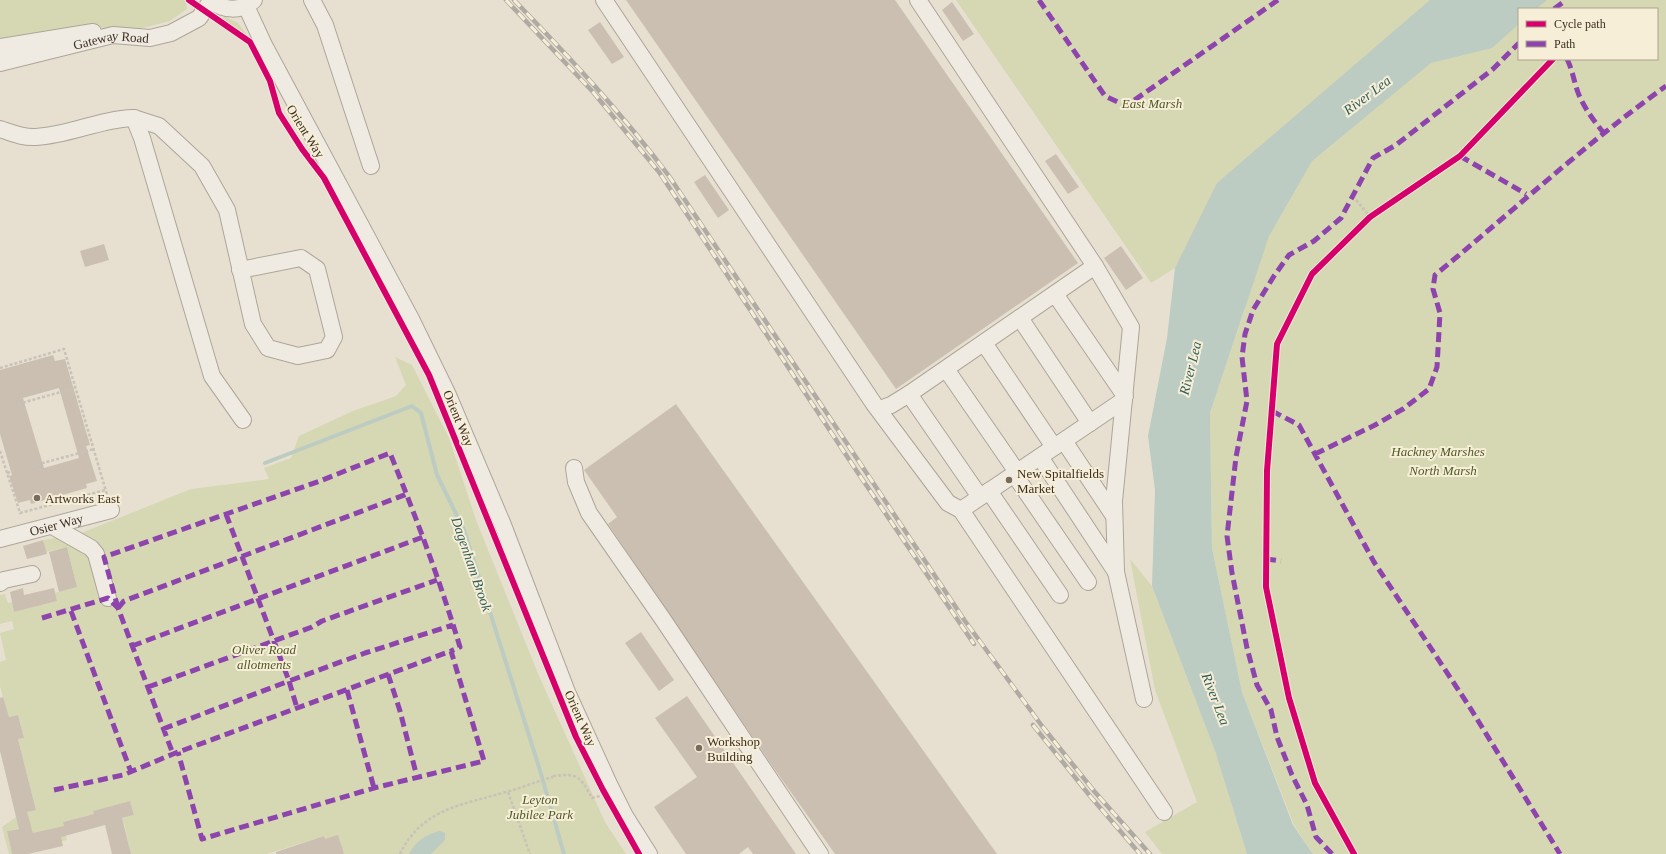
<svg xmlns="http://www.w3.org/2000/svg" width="1666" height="854" viewBox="0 0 1666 854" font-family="'Times New Roman',serif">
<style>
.green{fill:#d6d7b3;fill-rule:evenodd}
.water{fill:#bcccc2}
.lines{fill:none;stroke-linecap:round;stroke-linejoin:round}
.stream{stroke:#bcccc2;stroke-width:4}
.building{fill:#cbbfb2;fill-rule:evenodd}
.minor-casing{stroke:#ada599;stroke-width:18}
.path{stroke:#c8c2b9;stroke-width:2.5;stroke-dasharray:3 2;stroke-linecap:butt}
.minor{stroke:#efebe3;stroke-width:16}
.rail-casing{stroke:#afaaa2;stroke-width:4.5}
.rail{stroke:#f7eed8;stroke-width:3;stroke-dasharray:9;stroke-linecap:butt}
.quiet{stroke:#8e44ad;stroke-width:5;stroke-dasharray:10 5;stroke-linecap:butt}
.cycleway-casing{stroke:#f7eed8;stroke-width:8}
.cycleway{stroke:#d6006c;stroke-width:6}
.poi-dot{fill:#786c5e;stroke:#f7eed8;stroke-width:1.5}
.labels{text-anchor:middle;stroke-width:4;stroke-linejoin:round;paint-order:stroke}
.street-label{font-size:13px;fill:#3d2e20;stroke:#f7eed8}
.park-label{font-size:13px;font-style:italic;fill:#4d5a26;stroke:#f7eed8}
.poi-label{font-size:13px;fill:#3d2e20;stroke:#f7eed8;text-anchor:start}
.water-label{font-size:14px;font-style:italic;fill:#2f5d5a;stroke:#f7eed8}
</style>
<rect width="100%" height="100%" fill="#e7e0d1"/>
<path class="green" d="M0 0H184L186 3 187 9 170 21 139 29 125 30 116 27 76 31 0 43Z
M956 0H1666V854H1313L1294 825 1242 692 1212 548 1210 413 1245 309 1175 268 1151 283ZM1519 9H1657V59H1519Z
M226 17 238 23 250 39 218 18Z
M395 357 412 365 449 438 476 520 539 676 605 822 626 854H344L325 839 324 836 267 854H131L124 823H122L121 819 134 815 130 801 94 811V814L63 822 67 840 62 841 33 833 31 826 7 831 12 854H9L2 827 16 817 15 815 36 809 18 739 24 738 18 715 8 717 0 686V662L6 660 0 633 14 629 12 621 0 624V595L5 594 8 603 12 602 14 612 57 601 55 593 77 587 67 547 46 552 43 540 79 534 191 489 269 479 264 468 291 458 299 436 353 411 396 396 406 385Z
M1130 559 1152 586 1215 751 1247 854H1162L1145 832 1197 802 1155 690Z"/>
<path class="water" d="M1430 0H1547L1536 9H1519V24L1492 48 1431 63 1312 161 1269 236 1210 413 1212 548 1242 692 1293 825 1313 854H1247L1215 751 1152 586 1155 490 1148 436 1167 338 1175 268 1217 183Z
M440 831 445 833V840L431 854H409C416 841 426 834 440 831Z"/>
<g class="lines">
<path class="stream" d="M265 463 412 406 421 413 437 475 464 530 539 767 564 854"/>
</g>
<path class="building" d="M626 0H895L1078 263 896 389Z
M952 2 974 34 963 41 942 10Z
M600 22 624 57 612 64 588 30Z
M1056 154 1079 187 1068 194 1045 161Z
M705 175 729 210 718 218 694 182Z
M104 244 109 260 85 267 80 251Z
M1121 246 1143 278 1126 290 1104 258Z
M53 355 55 361 65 359 90 445 86 446 97 481 86 484 87 488 31 504 30 500 18 503 9 476 12 475 0 434V370ZM59 388 79 458 44 468 23 398Z
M676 404 997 854H835L773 767 608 524 617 517 584 470Z
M43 540 47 554 27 559 23 546Z
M67 547 77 587 59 592 49 552Z
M23 588 24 595 54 588 57 601 14 612 10 592Z
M641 632 674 680 659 691 625 643Z
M687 696 796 854H753L748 847 739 854H686L654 807 697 777 655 718Z
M3 697 9 717 18 715 24 738 18 739 36 810 27 812 33 833 64 826 63 822 94 814 93 811 130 801 134 815 122 818 131 854H112L105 825 61 837 63 846 28 854H12L7 831 19 829 0 751V698Z
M338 835 344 854H276V852L324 836 325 839Z"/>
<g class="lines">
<g class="minor-casing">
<g id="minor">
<path d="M210 0C223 11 241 12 254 0"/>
<path d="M312 0 325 25 371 166"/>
<path d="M604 0 874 404 948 503 961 510 1164 812"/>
<path d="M918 0 1095 266 1131 327 1114 501 1116 572 1144 699"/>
<path d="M246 6 264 45 411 319 448 395 503 525 567 692 609 784 625 816 649 854"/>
<path d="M0 47 93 32"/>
<path id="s1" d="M0 63 113 35 150 38 171 33 199 18 211 1"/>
<path d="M134 118 159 126 202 166 227 210 253 324 268 348 298 356 327 350 334 337 317 269 301 258 240 270"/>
<path d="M0 129C12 133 23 138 36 137 70 135 100 119 134 118L142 138 212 376 243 420"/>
<path d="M1055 294 1125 396"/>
<path d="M1020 318 1090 423"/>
<path d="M984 343 1054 447"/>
<path d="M946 369 1017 472"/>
<path d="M909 394 980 497"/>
<path d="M880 409 891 405 909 394 1095 266"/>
<path d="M1064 441 1114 516"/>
<path d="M1040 457 1116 572"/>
<path d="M574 468 576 482 589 513 662 618 820 854"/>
<path d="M1014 474 1088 582"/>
<path d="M989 491 1060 595"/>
<path d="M961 510 1124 400"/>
<path d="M52 526 91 548 96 554 108 598"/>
<path id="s2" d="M0 539 111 510"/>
<path d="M0 583 4 580 32 574"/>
</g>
</g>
<path class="path" d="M1353 196 1370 217
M0 368 64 349 108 498
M18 404 75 388
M0 409 2 408
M0 451 20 513 105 490
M32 466 94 449
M7 473 16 470
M553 776C578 773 580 776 592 798L600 796
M508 792 530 854
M400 854C422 808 463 805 506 792 522 788 537 781 553 777"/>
<use href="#minor" class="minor"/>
<g class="rail-casing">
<path id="rail" d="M506 0 593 92 659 172 858 473 974 644
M514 0C569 57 621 112 669 176L965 621 1042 726 1094 791 1150 854
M1033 725 1090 796 1140 854"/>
</g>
<use href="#rail" class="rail"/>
<path class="quiet" d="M1039 0 1105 96 1126 106 1278 0
M1554 9 1566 0
M1567 59C1573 71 1574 83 1579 95 1585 109 1594 121 1603 132
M1460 156 1526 194
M1272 411 1299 425 1374 562 1469 706 1560 854
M1315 454 1375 425 1403 409 1429 389 1437 367 1440 313 1433 289 1435 275C1512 212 1585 144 1666 86
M226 514 289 681 365 653 453 625
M1266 559 1281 561
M118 608 104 557 320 481 390 453C416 517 440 581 460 647L451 651
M118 608 124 601 407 494
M71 611 131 772
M42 618 108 598 118 608 173 754
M132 646 423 537
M388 674 400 711 417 777
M148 687 312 627 322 621 437 580
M347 690 374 788
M163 729 289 681 297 708
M54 790 123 775 173 754 451 651 484 761 374 788 202 839 178 752
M1332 854 1316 837 1307 805 1292 775 1277 737 1271 710 1257 685 1247 648 1232 573 1227 536 1236 457 1247 401 1242 357 1245 334 1253 310 1274 276 1289 255 1314 241 1341 218 1373 158 1396 145 1493 69 1519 43"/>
<g class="cycleway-casing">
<path id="cycleway" d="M189 0 250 42 270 81 279 113 302 149 324 178 429 375 576 737 603 790 639 854
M1354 854 1315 783 1289 698 1266 587 1267 471 1277 344 1312 274 1370 217 1460 156 1553 59"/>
</g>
<use href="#cycleway" class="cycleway"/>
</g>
<g class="poi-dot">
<circle cx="1009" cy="480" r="4"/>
<circle cx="37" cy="498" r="4"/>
<circle cx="699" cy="748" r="4"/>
</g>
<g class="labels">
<g class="street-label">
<text dy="5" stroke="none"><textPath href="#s1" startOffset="114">Gateway Road</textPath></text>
<text transform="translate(306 131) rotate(58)" y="5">Orient Way</text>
<text transform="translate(459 418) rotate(67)" y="5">Orient Way</text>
<text dy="5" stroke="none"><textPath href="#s2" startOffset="58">Osier Way</textPath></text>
<text transform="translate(581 718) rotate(66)" y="5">Orient Way</text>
</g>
<g class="park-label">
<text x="1152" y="108">East Marsh</text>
<text x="1438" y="456">Hackney Marshes</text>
<text x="1443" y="475">North Marsh</text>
<text x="264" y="654">Oliver Road<tspan x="264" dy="15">allotments</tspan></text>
<text x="540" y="804">Leyton<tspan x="540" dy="15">Jubilee Park</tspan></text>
</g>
<g class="poi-label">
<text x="1017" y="478">New Spitalfields<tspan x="1017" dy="15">Market</tspan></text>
<text x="45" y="503">Artworks East</text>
<text x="707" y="746">Workshop<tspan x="707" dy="15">Building</tspan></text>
</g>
<g class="water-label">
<text transform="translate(1367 95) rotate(-37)" y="5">River Lea</text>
<text transform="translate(1190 368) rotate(-76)" y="5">River Lea</text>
<text transform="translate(472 564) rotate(71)" y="5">Dagenham Brook</text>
<text transform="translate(1216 699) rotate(69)" y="5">River Lea</text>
</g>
</g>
<rect x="1518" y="8" width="140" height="52" fill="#f7eed8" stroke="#ada18e"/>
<rect x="1526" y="21" width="20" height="6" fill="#d6006c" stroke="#ada18e"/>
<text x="1554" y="28" font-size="12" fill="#3d2e20">Cycle path</text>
<rect x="1526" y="41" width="20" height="6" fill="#8e44ad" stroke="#ada18e"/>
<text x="1554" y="48" font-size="12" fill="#3d2e20">Path</text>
</svg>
